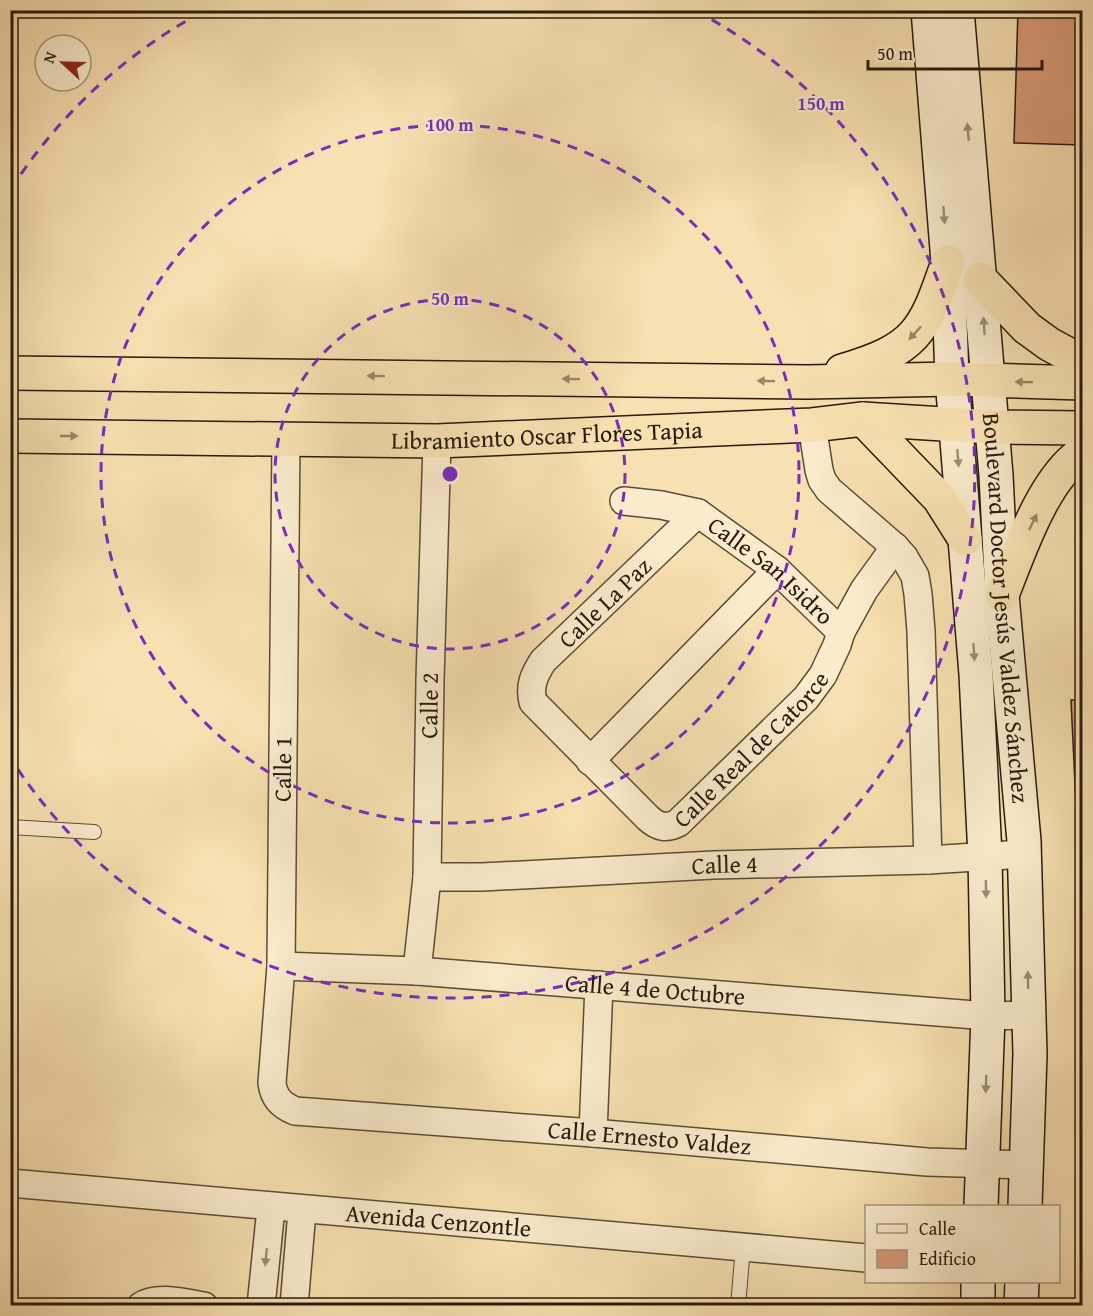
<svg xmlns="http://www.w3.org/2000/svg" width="1093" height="1316" viewBox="0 0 1093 1316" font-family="'Gentium Book Plus',serif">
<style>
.building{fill:#d69b78;stroke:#281a11;stroke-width:1.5}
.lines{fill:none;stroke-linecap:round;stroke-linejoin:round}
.lane-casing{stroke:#5c4c39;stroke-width:16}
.street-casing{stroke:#5c4c39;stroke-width:30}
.secondary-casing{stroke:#281a11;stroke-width:36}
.highway-casing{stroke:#281a11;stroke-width:36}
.lane{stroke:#faebcc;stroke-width:14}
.street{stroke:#faebcc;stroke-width:27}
.secondary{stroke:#faebcc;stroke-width:33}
.highway{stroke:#f7e0b1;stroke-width:33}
.oneway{fill:#9c8d78}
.oneway2{fill:#9a8769}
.ring{fill:none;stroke:#7b2cbf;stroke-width:3;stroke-dasharray:10 8}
.labels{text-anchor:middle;stroke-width:4.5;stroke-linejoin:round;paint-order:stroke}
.street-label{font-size:24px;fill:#281a11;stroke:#faebcc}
.centre{fill:#7b2cbf;stroke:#faebcc;stroke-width:3}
.ring-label{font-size:18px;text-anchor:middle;font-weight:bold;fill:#7b2cbf;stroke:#faebcc;stroke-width:4.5;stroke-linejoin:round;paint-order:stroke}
</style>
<rect width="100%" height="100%" fill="#f7e0b1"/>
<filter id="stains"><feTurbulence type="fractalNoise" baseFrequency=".00333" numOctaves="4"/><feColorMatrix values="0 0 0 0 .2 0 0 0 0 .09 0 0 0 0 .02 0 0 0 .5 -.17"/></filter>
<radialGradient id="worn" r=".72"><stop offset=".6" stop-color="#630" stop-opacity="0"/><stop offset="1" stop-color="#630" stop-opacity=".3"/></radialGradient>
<path class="building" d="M1018 10H1082V145L1014 143Z
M1071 700H1082V909H1081Z"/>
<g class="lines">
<g class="lane-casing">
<path id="lane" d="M10 827 94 832
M738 1306 743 1247"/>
</g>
<g class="street-casing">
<g id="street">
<path d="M812 425 819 470 822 480 829 490 895 547 904 557 915 576 918 594 921 631 928 860"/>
<path id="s1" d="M286 439 281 966 272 1083C274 1098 281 1105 295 1111L593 1133 927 1162 1027 1165"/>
<path id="s2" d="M624 501 661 505 698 513 777 570 841 632"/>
<path id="s3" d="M698 513 543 661C534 675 529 686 533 702L648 818C658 827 666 829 678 823L806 698 823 675 837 645 841 632 864 590 895 547"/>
<path d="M590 761 777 570"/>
<path id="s4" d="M427 877H482L714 865 928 860 1024 854"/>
<path id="s5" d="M281 966 417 971 988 1016 1029 1015"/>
<path id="s6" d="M417 971 427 877 430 680 437 441"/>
<path d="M593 1133 599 985"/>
<path id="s7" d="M10 1183C296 1210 581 1232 866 1258"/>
<path d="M141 1306C157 1295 186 1303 204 1306"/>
<path d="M261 1306 271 1208"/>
<path d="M294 1306 302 1211"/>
</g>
</g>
<g class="secondary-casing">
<g id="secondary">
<path d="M928 10 948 262 952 379 976 674 985 856 988 1016 981 1206"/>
<path id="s8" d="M957 10 996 475 1002 595 1024 841 1030 1054 1025 1206"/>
<path d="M978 1306V1282"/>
<path d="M1021 1306 1022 1282"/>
</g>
</g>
<g class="highway-casing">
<g id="highway">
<path d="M980 279 1027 328 1049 344 1082 362"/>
<path d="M842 371C916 349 924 333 948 262"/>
<path d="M10 373 808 382 952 379 1082 383"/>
<path d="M863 419 939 498 965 539"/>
<path id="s9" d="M10 436 437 441 812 425 863 419 991 427 1082 428"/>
<path d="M1002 595C1019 552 1043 479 1082 453"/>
</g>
</g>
<use href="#lane" class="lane"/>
<use href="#street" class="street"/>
<use href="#secondary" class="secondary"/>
<use href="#highway" class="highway"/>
</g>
<defs><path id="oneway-solid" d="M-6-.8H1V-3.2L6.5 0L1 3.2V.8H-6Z" transform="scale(1.5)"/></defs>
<g class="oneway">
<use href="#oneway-solid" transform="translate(968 132) rotate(-95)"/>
<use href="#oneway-solid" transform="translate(944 215) rotate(86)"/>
<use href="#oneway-solid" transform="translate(984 326) rotate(-94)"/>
<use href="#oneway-solid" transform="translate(958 458) rotate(85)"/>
<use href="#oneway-solid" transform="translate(974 652) rotate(86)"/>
<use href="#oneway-solid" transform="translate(986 889) rotate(89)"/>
<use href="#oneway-solid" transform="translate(1028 980) rotate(-91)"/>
<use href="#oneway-solid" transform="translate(986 1084) rotate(92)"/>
<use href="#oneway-solid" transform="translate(266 1257) rotate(96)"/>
</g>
<g class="oneway2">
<use href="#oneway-solid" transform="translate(915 333) rotate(133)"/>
<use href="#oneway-solid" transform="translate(376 376) rotate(-179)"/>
<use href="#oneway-solid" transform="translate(571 379) rotate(-179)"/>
<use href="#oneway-solid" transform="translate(766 381) rotate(-179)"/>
<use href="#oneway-solid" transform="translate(1024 382) rotate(-179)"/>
<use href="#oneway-solid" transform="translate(69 436)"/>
<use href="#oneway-solid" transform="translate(1033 522) rotate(-64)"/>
</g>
<g class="ring">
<circle cx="450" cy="474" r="175"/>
<circle cx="450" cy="474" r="349"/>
<path d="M11 189A524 524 0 0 1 204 11M696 11A524 524 0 1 1 11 759"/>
</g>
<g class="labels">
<g class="street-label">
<text dy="8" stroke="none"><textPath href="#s9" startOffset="537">Libramiento Oscar Flores Tapia</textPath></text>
<text dy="8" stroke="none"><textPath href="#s2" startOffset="168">Calle San Isidro</textPath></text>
<text transform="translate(605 603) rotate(-44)" y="8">Calle La Paz</text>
<text dy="8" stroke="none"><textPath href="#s8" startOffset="600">Boulevard Doctor Jesús Valdez Sánchez</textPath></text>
<text dy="8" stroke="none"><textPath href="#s6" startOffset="266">Calle 2</textPath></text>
<text dy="8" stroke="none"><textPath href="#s3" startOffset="558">Calle Real de Catorce</textPath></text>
<text transform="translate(283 769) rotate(-89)" y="8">Calle 1</text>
<text dy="8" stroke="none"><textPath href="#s4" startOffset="298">Calle 4</textPath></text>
<text dy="8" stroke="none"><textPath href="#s5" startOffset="375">Calle 4 de Octubre</textPath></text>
<text dy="8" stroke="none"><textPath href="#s1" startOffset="1038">Calle Ernesto Valdez</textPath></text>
<text dy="8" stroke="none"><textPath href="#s7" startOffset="430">Avenida Cenzontle</textPath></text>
</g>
</g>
<circle cx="450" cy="474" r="9" class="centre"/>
<g class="ring-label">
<text x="821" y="110">150 m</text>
<text x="450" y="131">100 m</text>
<text x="450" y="305">50 m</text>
</g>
<rect width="1093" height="1316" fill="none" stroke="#f7e0b1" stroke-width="36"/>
<rect x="12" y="12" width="1069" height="1292" fill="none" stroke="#281a11" stroke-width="3"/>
<rect x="18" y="18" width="1057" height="1280" fill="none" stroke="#281a11" stroke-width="1.5"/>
<rect x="865" y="1205" width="195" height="78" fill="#faebcc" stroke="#a69781" stroke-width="1.5"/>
<rect x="877" y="1224" width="30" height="9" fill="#faebcc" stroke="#a69781" stroke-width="1.5"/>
<text x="919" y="1235" font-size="18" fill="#281a11">Calle</text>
<rect x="877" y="1250" width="30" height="18" fill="#d69b78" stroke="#a69781" stroke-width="1.5"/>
<text x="919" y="1265" font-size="18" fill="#281a11">Edificio</text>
<g transform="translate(63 63) rotate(292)"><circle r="28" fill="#faebcc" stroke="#a69781" stroke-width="1.5"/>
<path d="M0-4.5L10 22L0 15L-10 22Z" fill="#8f2418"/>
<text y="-9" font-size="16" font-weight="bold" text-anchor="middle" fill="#281a11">N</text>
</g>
<path d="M868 60v9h174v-9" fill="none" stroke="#281a11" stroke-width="3"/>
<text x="877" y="60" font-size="18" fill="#281a11" stroke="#faebcc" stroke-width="4.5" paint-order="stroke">50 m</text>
<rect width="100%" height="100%" filter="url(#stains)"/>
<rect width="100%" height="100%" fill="url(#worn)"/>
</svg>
